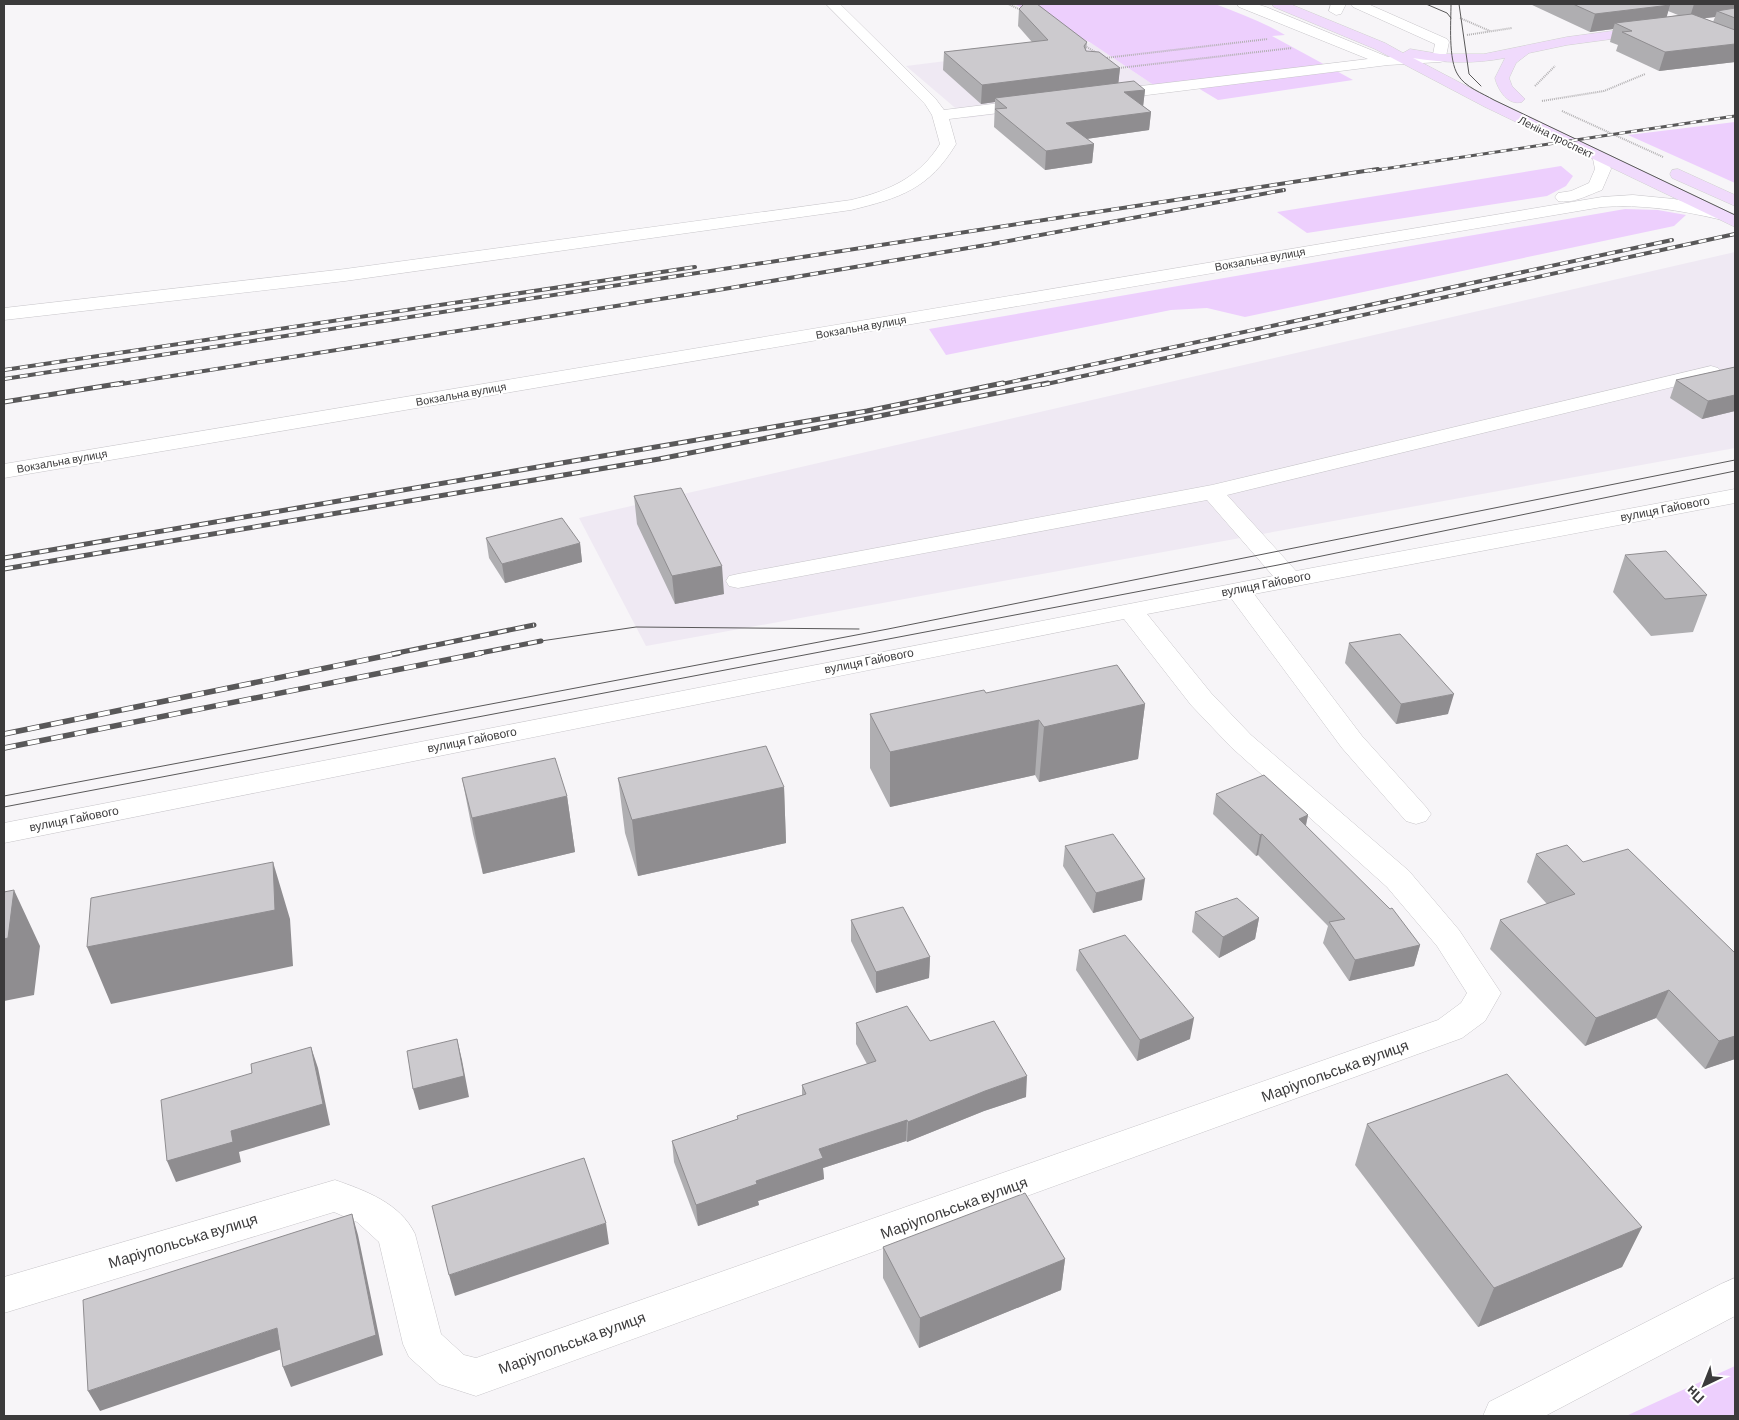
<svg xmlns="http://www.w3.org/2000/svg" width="1739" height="1420" viewBox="0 0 1739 1420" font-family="Barlow,sans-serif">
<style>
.built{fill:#efe9f3}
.green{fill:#edcffd}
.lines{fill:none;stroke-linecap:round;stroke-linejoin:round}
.minor-casing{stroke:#c7c5c9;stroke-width:1}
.major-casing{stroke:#d0d0d0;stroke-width:1}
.path{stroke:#b3b1b3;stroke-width:2;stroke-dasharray:1 1;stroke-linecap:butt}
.minor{fill:#fff;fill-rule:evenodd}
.major{fill:#f0dafc;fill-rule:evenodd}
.tram{stroke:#595859;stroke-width:1}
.rail-far3-casing{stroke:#595859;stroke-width:3}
.rail-far2-casing{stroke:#595859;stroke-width:4}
.rail-far1-casing{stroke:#595859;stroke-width:5}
.rail-casing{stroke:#595859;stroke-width:5.5}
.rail-far3{stroke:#fff;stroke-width:2;stroke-dasharray:6;stroke-linecap:butt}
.rail-far2{stroke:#fff;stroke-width:2.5;stroke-dasharray:8;stroke-linecap:butt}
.rail-far1{stroke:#fff;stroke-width:3;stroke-dasharray:9;stroke-linecap:butt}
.rail{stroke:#fff;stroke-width:4;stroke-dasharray:12;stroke-linecap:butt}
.wall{fill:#afaeb1;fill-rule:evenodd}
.shaded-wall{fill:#8f8d90}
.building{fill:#cccace;stroke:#8f8d90}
.labels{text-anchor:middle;stroke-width:4;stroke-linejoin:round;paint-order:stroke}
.far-street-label{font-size:11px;fill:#3b3a3b;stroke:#fff}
.street-label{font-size:12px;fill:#3b3a3b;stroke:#fff}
.near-street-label{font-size:15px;fill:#3b3a3b;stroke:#fff}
</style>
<rect width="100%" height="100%" fill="#f7f5f8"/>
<path class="built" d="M1091 43 1164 92 967 118 906 66Z
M1735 252V448L646 646 579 518Z"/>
<path class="green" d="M1014 4H1215C1239 13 1263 22 1285 35L1272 36 1353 80 1218 100 1198 88 1164 92 1091 43Z
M1735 122V183L1628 135Z
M1561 166 1573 176 1566 186 1547 196 1307 233 1277 212Z
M1625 209 1658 210 1686 215 1674 226 1245 317 1207 308 1171 310 946 355 929 329Z
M1735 1366V1416H1626Z"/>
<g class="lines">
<g class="minor-casing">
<path id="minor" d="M826 4H840L935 98 944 110 1032 99 1037 101 1040 104 1037 107 1032 109 949 119 956 144C929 189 900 198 851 210L345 281 4 320V308L345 269 851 200C888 191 919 178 940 144L932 115 925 104Z
M1237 4H1256L1266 7 1388 57 1433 54 1435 44 1353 7 1351 4H1368L1447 39 1449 42 1445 61 1440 62 1388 65 1107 100 1102 98 1099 95 1102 92 1107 90 1368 59 1239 7Z
M1331 4H1346L1341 14 1336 15 1329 11Z
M1601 154 1607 156 1611 169 1602 190C1588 195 1573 204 1558 201L1555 197 1558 193 1571 191 1589 183 1595 169 1593 159 1595 156Z
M1633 195 1674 199 1724 210 1727 214 1724 218 1718 219C1679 210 1642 204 1602 207L4 478V464L1602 197Z
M1711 366 1718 368 1721 372 1718 376 1227 495 1296 571 1735 489V503L1254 594 1362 736 1426 807 1431 814 1426 821 1416 824 1406 821 1342 748 1231 598 1147 614 1211 693 1251 735 1409 871 1459 930 1501 993 1485 1021 1462 1038 476 1396 439 1384 409 1357 403 1344 379 1242 357 1222 334 1212 4 1313V1277L335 1180C366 1191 400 1203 415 1234L441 1334 464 1355 476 1358 1438 1020 1461 1003 1467 993 1437 946 1387 887 1231 747 1191 705 1124 619 4 843V823L1273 576 1207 500 738 588 729 586 726 581 729 576 738 574 1212 485Z
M1735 1278V1316L1545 1416H1483L1489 1402 1721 1284Z"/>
</g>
<g class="major-casing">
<path id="major" d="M1272 4H1290L1385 43 1403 53 1410 49 1440 54H1484L1567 37 1649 26 1654 27 1656 30 1649 34 1567 45 1529 53 1516 63 1509 78 1512 86 1525 99 1522 102C1508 106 1498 90 1495 78L1505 58C1474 64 1444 63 1413 58L1495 101 1735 215V227L1485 107 1375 49 1274 7Z
M1678 169 1735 195V206L1672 178 1670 174 1672 170Z"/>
</g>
<path class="path" d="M1008 4 1021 10
M1460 18 1490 31
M1467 35 1512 28
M1083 45 1097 53
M1105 58 1268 39
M1119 68 1292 48
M1535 86 1555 66
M1542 101 1604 91 1645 74
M1562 111 1663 157"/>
<use href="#minor" class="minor"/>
<use href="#major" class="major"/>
<path class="tram" d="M1426 4 1447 13 1451 18
M1451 4C1451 22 1448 60 1458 75 1465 87 1482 93 1494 100L1735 215
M1459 4 1469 74 1481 86
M541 641 636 627 859 629
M4 796 888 629 1735 460
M4 807 1278 565 1735 471"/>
<g class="rail-far3-casing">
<path id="rail-far3" d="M1370 171 1735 116"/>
</g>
<g class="rail-far2-casing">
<path id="rail-far2" d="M4 370 695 267
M4 379 1378 169
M115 385 724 289 992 244 1284 190
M997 385 1672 240
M1042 385 1735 234"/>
</g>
<g class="rail-far1-casing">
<path id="rail-far1" d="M4 402 123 383
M4 558 867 411 1003 383
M4 569 659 459 1048 383
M392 654 534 625
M475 654 541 641"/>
</g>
<g class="rail-casing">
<path id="rail" d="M4 734 399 653
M4 748 481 653"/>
</g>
<use href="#rail-far3" class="rail-far3"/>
<use href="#rail-far2" class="rail-far2"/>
<use href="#rail-far1" class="rail-far1"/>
<use href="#rail" class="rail"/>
</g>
<path class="wall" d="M1530 4H1735V62L1659 71 1616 51 1618 45 1610 42 1613 29 1590 32ZM1668 11 1678 15 1666 17ZM1715 17 1713 22 1704 18Z
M1019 9 1087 42 1086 51 1120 68 1118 83 1145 90 1143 106 1151 112 1149 130 1086 139 1094 144 1092 163 1045 170 994 127 995 102 981 104 943 70 944 52 1032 42 1018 26Z
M1735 367V411L1702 419 1670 398 1676 380Z
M634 496 724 594 675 604 637 524Z
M486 538 580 543 582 562 505 583 489 558Z
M1625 555 1707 595 1693 632 1651 636 1613 592Z
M1349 643 1448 714 1396 724 1345 663Z
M986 693 1145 704 1138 759 1039 782 1035 775 890 807 870 768V714Z
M462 778 567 796 575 852 483 874 473 834Z
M618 778 784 787 786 843 638 876 625 833Z
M1216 794 1308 815 1306 826 1420 945 1414 966 1349 981 1323 943 1328 926 1258 855 1256 856 1213 814Z
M1065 846 1142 900 1093 913 1063 866Z
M1536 854 1583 862 1735 953V1059L1705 1069 1656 1018 1585 1046 1490 949 1500 920 1547 904 1527 882Z
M1195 912 1259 918 1255 939 1219 958 1192 932Z
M851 920 930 957 929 978 876 993 851 941Z
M1079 950 1190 1039 1137 1061 1076 970Z
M856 1023 930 1041 1026 1097 984 1111 907 1142 906 1141 823 1168 824 1179 758 1201 759 1205 698 1226 674 1162 672 1141 738 1119 737 1116 802 1095V1085L867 1064 856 1044Z
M1367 1124 1642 1227 1622 1267 1478 1327 1355 1165Z
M883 1247 1065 1259 1061 1290 919 1348 883 1278Z"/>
<path class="shaded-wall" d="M1694 4H1735V15L1717 11 1715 17 1689 20Z
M1670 5 1665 23H1615L1613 29 1590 32 1595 14Z
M1735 44V62L1659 71 1665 52Z
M1120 68 1118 87 995 98V102L981 104 982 85Z
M1145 90 1143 107 1124 92Z
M1151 112 1149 130 1065 142 1066 123Z
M1094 144 1092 163 1045 170 1046 151Z
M1735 395V411L1702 419 1708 401Z
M580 543 582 562 505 583 502 564Z
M722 566 724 594 675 604 672 576Z
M1454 694 1448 714 1396 724 1401 704Z
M1145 704 1138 759 1039 782 1044 727Z
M1039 720 1035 775 890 807V752Z
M784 787 786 843 638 876 632 820Z
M567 796 575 852 483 874 472 818Z
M1308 815 1303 836 1299 819Z
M1262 834 1258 855 1256 856 1260 835Z
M273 862 290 919 293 966 111 1004 87 947Z
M1145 879 1142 900 1093 913 1096 893Z
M14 890 40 946 34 995 4 1001V939Z
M1259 918 1255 939 1219 958 1223 937Z
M1420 945 1414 966 1349 981 1355 960Z
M930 957 929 978 876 993V972Z
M1669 990 1656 1018 1585 1046 1596 1018Z
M1194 1018 1190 1039 1137 1061 1140 1040Z
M1735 1036V1059L1705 1069 1719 1041Z
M457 1039 462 1060 469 1097 419 1110 413 1089Z
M311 1047 318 1068 330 1125 239 1152 241 1162 176 1182 167 1161Z
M1027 1076 1026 1097 984 1111 907 1142 908 1122 985 1091Z
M907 1120 906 1141 823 1168 824 1179 758 1201 759 1205 698 1226 696 1205 756 1181 819 1149Z
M352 1214 358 1235 383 1355 291 1387 283 1367Z
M606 1223 609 1244 455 1296 449 1275Z
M1642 1227 1622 1267 1478 1327 1494 1288Z
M1065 1259 1061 1290 919 1348 920 1318Z
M277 1328 285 1348 100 1411 88 1391Z"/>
<path class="building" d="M1024 4H1037L1087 42 1084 46 1086 51 1099 52 1120 68 982 85 944 52 1048 40 1019 9Z
M1573 4H1668L1670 5 1595 14Z
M1735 8V18L1717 11Z
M1692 14 1735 30V44L1665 52 1622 32 1632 31 1615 23Z
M1134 81 1145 90 1124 92 1151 112 1066 123 1094 144 1046 151 995 109 1007 108 995 98Z
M1735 367V395L1708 401 1676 380Z
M681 488 722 566 672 576 634 496Z
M562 518 580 543 502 564 486 538Z
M1666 551 1707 595 1665 599 1625 555Z
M1400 634 1454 694 1401 704 1349 643Z
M1117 665 1145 704 1044 727 1039 720 890 752 870 714 984 690 986 693Z
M766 746 784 787 632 820 618 778Z
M555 758 567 796 472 818 462 778Z
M1264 775 1308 815 1299 819 1390 909 1392 908 1420 945 1355 960 1329 922 1345 919 1262 834 1260 835 1216 794Z
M1113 834 1145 879 1096 893 1065 846Z
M1567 845 1583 862 1628 849 1735 953V1036L1719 1041 1669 990 1596 1018 1500 920 1575 894 1536 854Z
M273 862 275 910 87 947 91 898Z
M14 890 8 938 4 939V892Z
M1237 898 1259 918 1223 937 1195 912Z
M903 907 930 957 876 972 851 920Z
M1125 935 1194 1018 1140 1040 1079 950Z
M907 1006 930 1041 994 1021 1027 1076 985 1091 908 1122 907 1120 819 1149 823 1158 756 1181 757 1184 696 1205 672 1141 738 1119 737 1116 806 1094 802 1085 876 1061 856 1023Z
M457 1039 464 1076 413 1089 407 1051Z
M311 1047 323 1104 231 1131 233 1142 167 1161 161 1100 252 1073 251 1064Z
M1507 1074 1642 1227 1494 1288 1367 1124Z
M584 1158 606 1223 449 1275 432 1206Z
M1025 1193 1065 1259 920 1318 883 1247Z
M352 1214 376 1335 283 1367 277 1328 88 1391 83 1300Z"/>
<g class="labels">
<g class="far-street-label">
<text transform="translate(1556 137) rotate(26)" y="4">Леніна проспект</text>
<text transform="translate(1260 259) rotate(-10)" y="4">Вокзальна вулиця</text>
<text transform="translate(861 327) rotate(-10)" y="4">Вокзальна вулиця</text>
<text transform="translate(461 394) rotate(-10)" y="4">Вокзальна вулиця</text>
<text transform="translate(62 461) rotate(-10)" y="4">Вокзальна вулиця</text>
</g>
<g class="street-label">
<text transform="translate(1665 509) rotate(-11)" y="4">вулиця Гайового</text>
<text transform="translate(1266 584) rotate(-11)" y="4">вулиця Гайового</text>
<text transform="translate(869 661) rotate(-11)" y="4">вулиця Гайового</text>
<text transform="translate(472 740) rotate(-11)" y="4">вулиця Гайового</text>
<text transform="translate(74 819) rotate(-11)" y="4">вулиця Гайового</text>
</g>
<g class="near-street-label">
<text transform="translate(1335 1071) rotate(-20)" y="5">Маріупольська вулиця</text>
<text transform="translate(954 1208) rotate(-20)" y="5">Маріупольська вулиця</text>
<text transform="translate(183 1241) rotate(-17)" y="5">Маріупольська вулиця</text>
<text transform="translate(572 1343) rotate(-20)" y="5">Маріупольська вулиця</text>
</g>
</g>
<rect width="1739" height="1420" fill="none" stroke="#3b3a3b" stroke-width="10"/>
<g transform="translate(1704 1385) rotate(223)" stroke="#ffffff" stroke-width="4" paint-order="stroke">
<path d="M0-4L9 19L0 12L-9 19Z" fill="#3b3a3b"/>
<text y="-8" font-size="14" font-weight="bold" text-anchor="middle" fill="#3b3a3b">Пн</text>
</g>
</svg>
